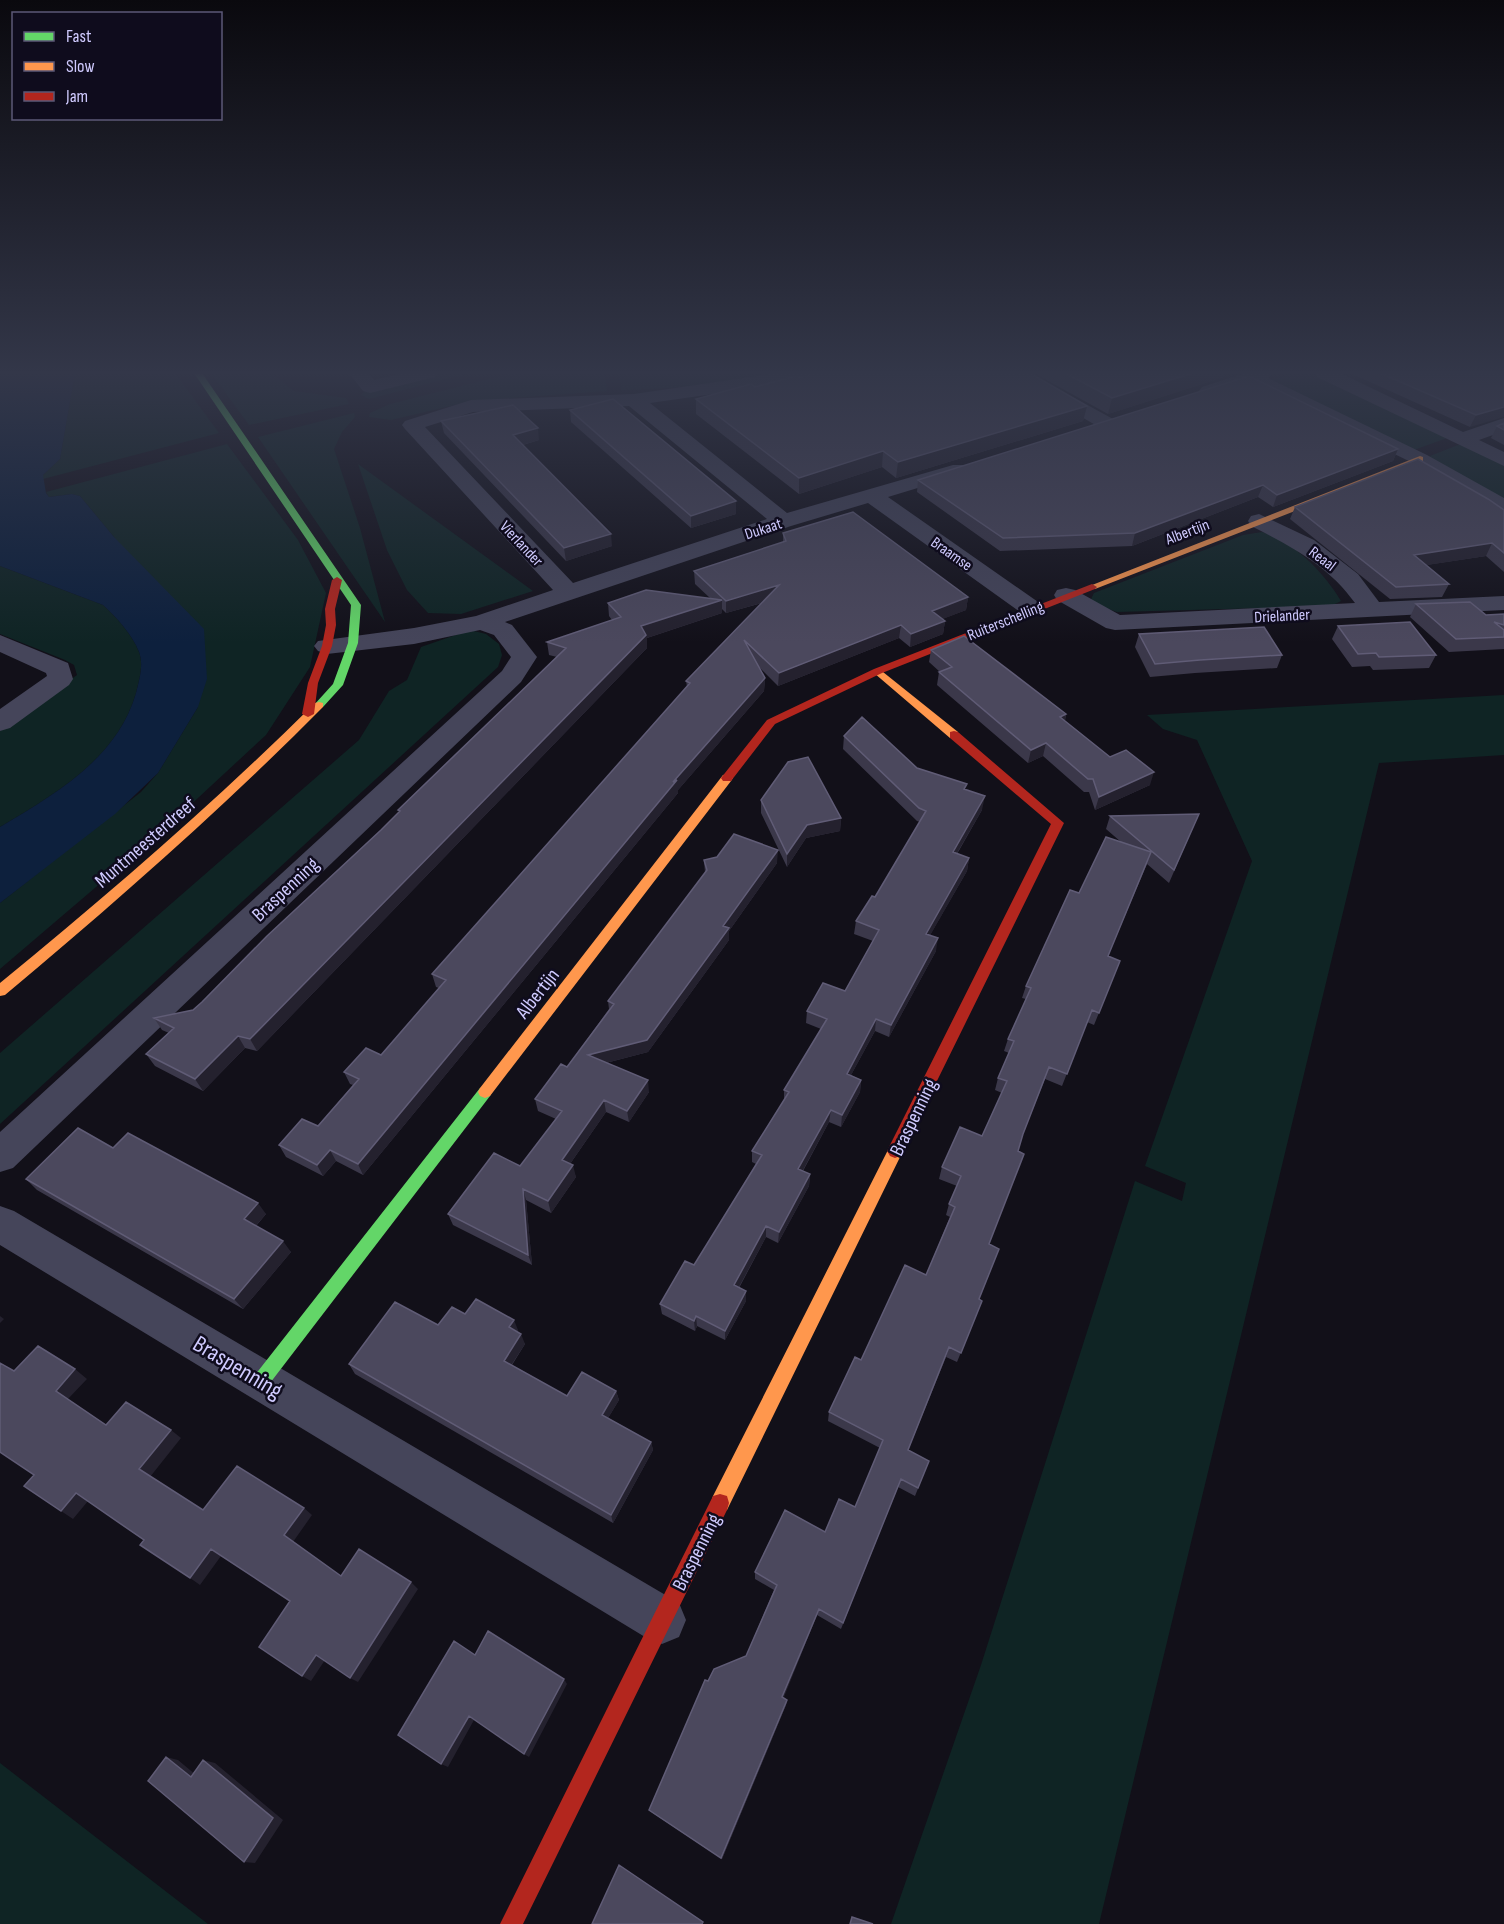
<svg xmlns="http://www.w3.org/2000/svg" width="1504" height="1924" viewBox="0 0 1504 1924" font-family="'Sofia Sans Condensed',sans-serif">
<style>
.green{fill:#0f2424}
.water{fill:#0d203d}
.lines{fill:none;stroke-linecap:round;stroke-linejoin:round}
.street{fill:#45455a;fill-rule:evenodd}
.fast{fill:#63d668;fill-rule:evenodd}
.slow{fill:#ff974d;fill-rule:evenodd}
.jam{fill:#b3261e;fill-rule:evenodd}
.wall{fill:#3b384a}
.shaded-wall{fill:#24212e}
.building{fill:#4b485d;stroke:#605c76;stroke-width:1.5}
.labels{text-anchor:middle;stroke-width:5;stroke-linejoin:round;paint-order:stroke}
.far-street-label{font-size:16px;fill:#cfcafe;stroke:#0f0c1d}
.street-label{font-size:20px;fill:#cfcafe;stroke:#0f0c1d}
.near-street-label{font-size:24px;fill:#cfcafe;stroke:#0f0c1d}
</style>
<rect width="100%" height="100%" fill="#121019"/>
<path class="green" d="M75 373H175L219 433 43 479V475L60 459Z
M211 373H271L294 391 346 398 349 404 249 425Z
M437 373H469L369 399 361 395 367 390Z
M513 373H602L605 376 607 391 472 401 391 420 369 417 370 413 390 404Z
M619 373H786C731 381 677 390 621 390Z
M1292 373H1313L1450 437 1411 451 1271 380Z
M354 413 355 417 342 432 334 449 360 528 385 622 258 437Z
M227 444 298 540 326 593 310 667 266 735 171 823 0 969V903L141 792 158 773 198 707 114 537 80 496 72 494 49 497 46 492Z
M1458 445H1466L1504 465V502L1432 460 1430 456Z
M358 464 533 591 461 614 428 613 407 590 387 550Z
M1262 532C1294 542 1324 572 1341 601L1331 606 1117 612 1097 605 1091 599 1094 593 1243 535Z
M0 566 103 605C117 618 132 634 139 652 144 665 139 680 136 693 117 759 55 794 0 827V731L77 675 74 665 65 660 0 634Z
M470 630 486 634 499 644 502 655 498 667 0 1124V1053L359 740 389 691 407 680 421 647Z
M1504 695V755L1379 763 1099 1924H891L981 1665 1135 1181 1182 1201 1186 1183 1145 1166 1252 861 1197 740 1163 729 1147 715Z
M0 1763 208 1924H0Z"/>
<path class="water" d="M0 373H75L60 459 43 475 46 493 49 497 72 494 80 496 114 537 204 629 207 679 198 707 158 773 115 814 0 903V827C55 794 117 759 136 693 139 680 144 665 139 652 132 634 117 618 103 605L0 566Z"/>
<g class="lines">
<path class="street" d="M349 373H368L374 380 403 373H437L435 377 370 393 363 391Z
M778 373H827L818 379 650 403 787 513 953 465H967L971 469 967 473 888 497 1041 604 1044 609 1041 614 1032 616 1023 614 868 503 791 526 505 622 512 625 537 657 521 682 13 1168 0 1172V1132L502 671 511 657 494 635 480 630 414 644 327 654 318 651 314 646 318 641 414 628 476 616 553 590 405 429 402 425 405 421 471 400 634 394ZM629 406 767 519 573 583 425 427 473 412Z
M1005 373H1029L1113 419 1116 423 1113 427H1099Z
M1245 373H1274L1268 378 1427 455 1504 498V514L1413 463 1250 384 1209 397 1199 391 1202 387Z
M1315 373H1340L1463 432 1504 418V431L1479 440 1504 452V466L1317 377Z
M1259 514 1314 540 1358 574 1379 602 1504 596V610L1115 630 1106 628 1057 600 1054 595 1057 590 1066 588 1075 590 1120 615 1355 603C1329 566 1291 546 1251 526L1248 521 1251 516Z
M0 635 68 663 73 679 69 685 10 728 0 731V709L47 676 46 673 0 652Z
M0 1206 14 1211 679 1603 686 1620 679 1637 662 1644 645 1637 0 1245Z"/>
<path class="fast" d="M194 373H202L361 605 358 643 343 685 323 707H315L314 705 333 684 348 643 351 605Z
M485 1086 490 1088 492 1092 490 1096 267 1387 261 1390 255 1387 252 1381 255 1375 480 1088Z"/>
<path class="slow" d="M1420 456 1423 457V461L1095 589 1087 587Z
M878 668 958 732V738H950L874 673 873 671Z
M319 702 323 703V707C222 809 115 903 5 995L0 996V983C109 894 215 802 315 703Z
M727 774 731 775 733 778 731 781 490 1096 485 1098 480 1096 478 1092 480 1088 723 775Z
M895 1144 900 1146 903 1151 727 1510 720 1512 713 1510 711 1503 713 1496 890 1146Z"/>
<path class="jam" d="M337 577 342 580 335 609 336 625 332 646 318 683 314 714 308 717 302 714 308 683 322 646 326 625 325 609 332 580Z
M1092 584 1097 587 1095 589 882 673 775 724 731 781H723L721 778 767 720 874 669Z
M954 731 958 732 1064 823 900 1156 895 1158 890 1156 887 1151 1051 824 950 738V732Z
M720 1494 727 1496 729 1503 727 1510 523 1924H500L713 1496Z"/>
</g>
<path class="wall" d="M1034 373H1225L1224 377 1108 414Z
M1350 373H1504L1470 427Z
M799 378 1087 406 1083 421 896 478 882 467 799 494 696 414V399Z
M570 410 736 501V514L691 528 571 422Z
M441 421 539 440 523 445 612 546 566 561 444 433Z
M1504 423V445L1491 438 1497 426Z
M1398 449 1393 461 1273 507 1258 497 1132 546 1000 551 917 492 918 480Z
M1295 507 1504 510V572L1486 556 1426 565 1449 584 1442 597 1390 599 1290 519Z
M783 533 968 597 966 610 942 619 945 621 943 634 910 647 899 638 778 686 759 667 765 678 764 691 678 790V793L363 1175 336 1161 323 1176 286 1157 279 1145 318 1126 353 1085 350 1084 344 1072 381 1055 439 988 436 987 432 974 687 687 686 681 762 603 726 613 722 609V613L647 638V648L257 1051 245 1048 203 1091 155 1066 146 1054 169 1033 162 1030 154 1018 193 1010 202 1002 381 830 399 812 398 810 557 657 549 655 547 642 612 620 609 616 608 603 710 598 695 584 694 571 783 542Z
M1416 604 1486 615 1504 614V649L1449 652 1410 617Z
M1338 626 1436 655 1429 668 1373 670 1370 666 1352 667 1332 639Z
M1139 634 1282 655 1277 668 1195 673 1150 677 1135 647Z
M931 650 1066 714 1065 721 1110 757 1150 785 1095 810 1089 792H1084L1043 756 1028 763 937 685 939 672H940L929 662Z
M844 736 917 768 966 790 982 810 957 854 969 858 967 871 930 935 936 951 889 1037 875 1031 851 1075 861 1080 860 1092 841 1127 829 1122 803 1171 810 1174 809 1186 778 1243 766 1237 739 1288 746 1291V1301L725 1340 697 1326 695 1331 662 1314 660 1304 694 1265 756 1164 752 1162V1151L784 1100V1090L821 1029 806 1023 807 1011 845 991 873 941 854 934 856 921 875 897 920 822 917 821 843 749Z
M761 800 841 818 840 831 806 838 787 867 761 813Z
M1199 814 1169 883 1147 864 1108 956 1120 961 1094 1025 1087 1022 1062 1086 1045 1079 1021 1139 989 1244 979 1300 982 1301 957 1362 946 1357 908 1450 929 1461 915 1496 898 1487 841 1629 817 1615 783 1698 787 1700 786 1705 722 1859 651 1812 649 1810 708 1681 746 1656 774 1590 755 1579V1572L825 1532 855 1507 880 1448 828 1421 829 1412 861 1360 926 1275 950 1217 946 1215 949 1204 957 1186 939 1179 942 1167 982 1136 1002 1093 995 1090 998 1078 1009 1053 1004 1051 1008 1039 1026 999 1022 998 1026 986 1079 893 1121 842 1106 829 1110 816Z
M704 860 777 863 729 931V940L648 1052 606 1063 649 1092 629 1122 606 1112 570 1164 576 1177 551 1213 526 1200 532 1265 453 1225 448 1214 520 1166 556 1119 538 1111 535 1099 567 1067 609 1009 608 1001 705 873Z
M113 1148 266 1214 256 1226 291 1252 243 1309 37 1190 26 1179Z
M465 1314 518 1330 516 1332 525 1344 512 1365 567 1396 616 1391 619 1400 608 1418 651 1442 653 1450 613 1523 355 1374 349 1364Z"/>
<path class="shaded-wall" d="M1193 373H1225L1224 377 1108 414 1112 398Z
M1087 406 1083 421 896 478 898 462Z
M1504 407V417L1470 427 1476 415Z
M538 428 539 440 515 447 513 435Z
M1398 449 1393 461 1273 507 1277 495Z
M883 451 882 467 799 494V478Z
M1263 485 1258 497 1132 546 1135 533Z
M736 501V514L691 528V516Z
M611 534 612 546 566 561 564 548Z
M1492 543 1486 556 1408 568 1414 555Z
M779 585V598L726 613V601Z
M968 597 966 610 930 624 932 611Z
M722 600V613L647 638V648L257 1051 250 1039 641 626Z
M945 621 943 634 910 647 911 634Z
M901 625 899 638 778 686 779 673Z
M765 678 764 691 678 790V793L363 1175 358 1164 673 782Z
M1066 714 1063 727 1060 717Z
M1046 743 1043 756 1028 763 1031 750Z
M1154 772 1150 785 1095 810 1099 797Z
M985 796 982 810 950 865 953 852Z
M841 818 840 831 806 838 787 867V854L807 825Z
M778 850 777 863 729 931V940L648 1052 590 1067 588 1055 723 926Z
M969 858 967 871 924 946 926 934Z
M938 938 936 951 889 1037 891 1025Z
M876 1019 875 1031 845 1086 847 1074Z
M238 1036 245 1048 203 1091 195 1079Z
M648 1080 649 1092 629 1122 627 1111Z
M861 1080 860 1092 841 1127 842 1115Z
M604 1100 606 1112 565 1171 562 1160Z
M831 1110 829 1122 797 1181 798 1169Z
M330 1150 336 1161 323 1176 317 1165Z
M573 1165 576 1177 551 1213 548 1201Z
M810 1174 809 1186 778 1243 779 1232Z
M523 1189 526 1200 532 1265 528 1255Z
M258 1203 266 1214 252 1230 244 1219Z
M766 1226V1237L734 1296V1285Z
M283 1241 291 1252 243 1309 234 1299Z
M746 1291V1301L725 1340V1331Z
M0 1316 4 1319 0 1323Z
M696 1316 697 1326 695 1331 694 1321Z
M514 1320 518 1330 513 1337 509 1327Z
M521 1334 525 1344 508 1370 504 1361Z
M949 1347 946 1357 905 1458 908 1450Z
M75 1369 87 1379 67 1400 56 1391Z
M616 1391 619 1400 605 1423 602 1415Z
M171 1430 181 1438 150 1477 139 1469Z
M651 1442 653 1450 613 1523 611 1515Z
M76 1493 88 1501 73 1519 61 1511Z
M304 1508 312 1515 293 1542 284 1535Z
M211 1549 221 1556 200 1585 190 1578Z
M411 1582 418 1589 358 1682 350 1678Z
M819 1609 817 1615 782 1702V1697Z
M316 1655 325 1660 311 1681 302 1676Z
M564 1679 567 1684 529 1757 524 1754Z
M787 1700 786 1705 722 1859 721 1858Z
M469 1716 474 1720 448 1767 441 1764Z
M166 1757 178 1760 202 1780 191 1777Z
M203 1760 215 1763 283 1820 255 1863 244 1862Z"/>
<path class="building" d="M815 373H1030L1087 406 898 462 883 451 799 478 696 399 751 384 755 387 796 376 799 378Z
M1065 373H1193L1112 398Z
M1380 373H1504V407L1476 415Z
M1249 376 1398 449 1277 495 1263 485 1135 533 1003 538 918 480Z
M613 399 736 501 691 516 570 410Z
M513 405 538 428 513 435 611 534 564 548 441 421Z
M1504 423V430L1497 426Z
M1418 459 1488 499 1504 510V553L1492 543 1414 555 1449 584 1396 587 1295 507Z
M853 512 968 597 932 611 945 621 911 634 901 625 779 673 744 640 765 678 673 782 677 780 358 1164 330 1150 317 1165 279 1145 302 1119 318 1126 359 1079 344 1072 366 1048 381 1055 446 980 432 974 690 683 686 681 779 585 726 601 694 571 786 541 783 533Z
M646 590 722 600 641 626 646 635 250 1039 238 1036 195 1079 146 1054 174 1028 154 1018 193 1010 202 1002 267 936 381 830 400 811 398 810 566 648 547 642 621 617 608 603Z
M1470 602 1486 615 1504 614V625L1494 622 1504 630V637L1456 639 1416 604Z
M1410 622 1436 655 1379 657 1376 653 1358 654 1338 626Z
M1264 627 1282 655 1200 660 1155 664 1139 634Z
M964 636 1066 714 1060 717 1110 757 1126 750 1154 772 1099 797 1093 779H1088L1046 743 1031 750 939 672 952 667 931 650Z
M862 717 917 768 967 784 964 789 985 796 953 852 969 858 926 934 938 938 891 1025 876 1019 847 1074 861 1080 842 1115 831 1110 798 1169 810 1174 779 1232 766 1226 734 1285 746 1291 725 1331 696 1316 694 1321 660 1304 685 1261 694 1265 762 1155 752 1151 789 1092 784 1090 827 1019 807 1011 823 983 845 991 879 930 856 921 872 896 875 897 926 811 919 808 844 736Z
M808 757 841 818 807 825 787 854 761 800 788 762Z
M1199 814 1174 870 1110 816Z
M734 834 778 850 723 926 729 928 647 1040 588 1055 648 1080 627 1111 604 1100 562 1160 573 1165 548 1201 523 1189 528 1255 448 1214 494 1153 520 1166 562 1111 535 1099 561 1064 567 1067 614 1004 608 1001 707 870 704 860 717 857Z
M1106 837 1151 852 1108 956 1120 961 1099 1013 1092 1010 1067 1074 1049 1067 1023 1134 1018 1151 1024 1154 989 1244 999 1249 979 1299 982 1301 961 1353 949 1347 908 1450 929 1461 918 1488 901 1479 843 1623 819 1609 782 1697 787 1700 721 1858 649 1810 705 1680 708 1681 714 1669 746 1656 777 1585 755 1572 785 1510 825 1532 839 1499 855 1507 883 1440 829 1412 855 1357 861 1360 905 1265 926 1275 955 1207 949 1204 961 1176 942 1167 960 1127 982 1136 1007 1081 998 1078 1014 1041 1008 1039 1031 988 1026 986 1070 890 1079 893Z
M78 1128 113 1148 128 1133 258 1203 244 1219 283 1241 234 1299 26 1179Z
M476 1299 514 1320 509 1327 521 1334 504 1361 567 1396 582 1372 616 1391 602 1415 651 1442 611 1515 349 1364 395 1302 438 1325 452 1307 465 1314Z
M38 1346 75 1369 56 1391 106 1425 126 1402 171 1430 139 1469 203 1510 237 1466 304 1508 284 1535 341 1576 359 1549 411 1582 350 1678 316 1655 302 1676 259 1647 290 1601 211 1549 190 1578 140 1545 144 1540 76 1493 61 1511 24 1486 34 1475 0 1452V1363L14 1371Z
M488 1631 564 1679 524 1754 469 1716 441 1764 398 1735 454 1641 475 1655Z
M166 1757 191 1777 203 1760 273 1818 244 1862 148 1781Z
M619 1865 703 1922 702 1924H592Z
M852 1917 873 1924H850Z"/>
<linearGradient id="sky" x2="0" y2="1"><stop stop-color="#0a090e"/><stop offset="0.58" stop-color="#333749"/><stop offset="1" stop-color="#333749" stop-opacity="0"/></linearGradient>
<rect width="1504" height="643" fill="url(#sky)"/>
<g class="labels">
<g class="far-street-label">
<text transform="translate(763 528) rotate(-18)" y="6">Dukaat</text>
<text transform="translate(1187 531) rotate(-21)" y="6">Albertijn</text>
<text transform="translate(522 543) rotate(47)" y="6">Vierlander</text>
<text transform="translate(952 553) rotate(35)" y="6">Braamse</text>
<text transform="translate(1323 558) rotate(37)" y="6">Reaal</text>
<text transform="translate(1282 615) rotate(-3)" y="6">Drielander</text>
<text transform="translate(1005 620) rotate(-22)" y="6">Ruiterschelling</text>
</g>
<g class="street-label">
<text transform="translate(145 842) rotate(-41)" y="7">Muntmeesterdreef</text>
<text transform="translate(285 889) rotate(-43)" y="7">Braspenning</text>
<text transform="translate(537 993) rotate(-52)" y="7">Albertijn</text>
<text transform="translate(913 1117) rotate(-64)" y="7">Braspenning</text>
<text transform="translate(696 1552) rotate(-63)" y="7">Braspenning</text>
</g>
<g class="near-street-label">
<text transform="translate(238 1367) rotate(31)" y="8">Braspenning</text>
</g>
</g>
<rect x="12" y="12" width="210" height="108" fill="#0f0c1d" stroke="#5c5877" stroke-width="1.5"/>
<rect x="24" y="32" width="30" height="9" fill="#63d668" stroke="#5c5877" stroke-width="1.5"/>
<text x="66" y="42" font-size="18" fill="#cfcafe">Fast</text>
<rect x="24" y="62" width="30" height="9" fill="#ff974d" stroke="#5c5877" stroke-width="1.5"/>
<text x="66" y="72" font-size="18" fill="#cfcafe">Slow</text>
<rect x="24" y="92" width="30" height="9" fill="#b3261e" stroke="#5c5877" stroke-width="1.5"/>
<text x="66" y="102" font-size="18" fill="#cfcafe">Jam</text>
</svg>
